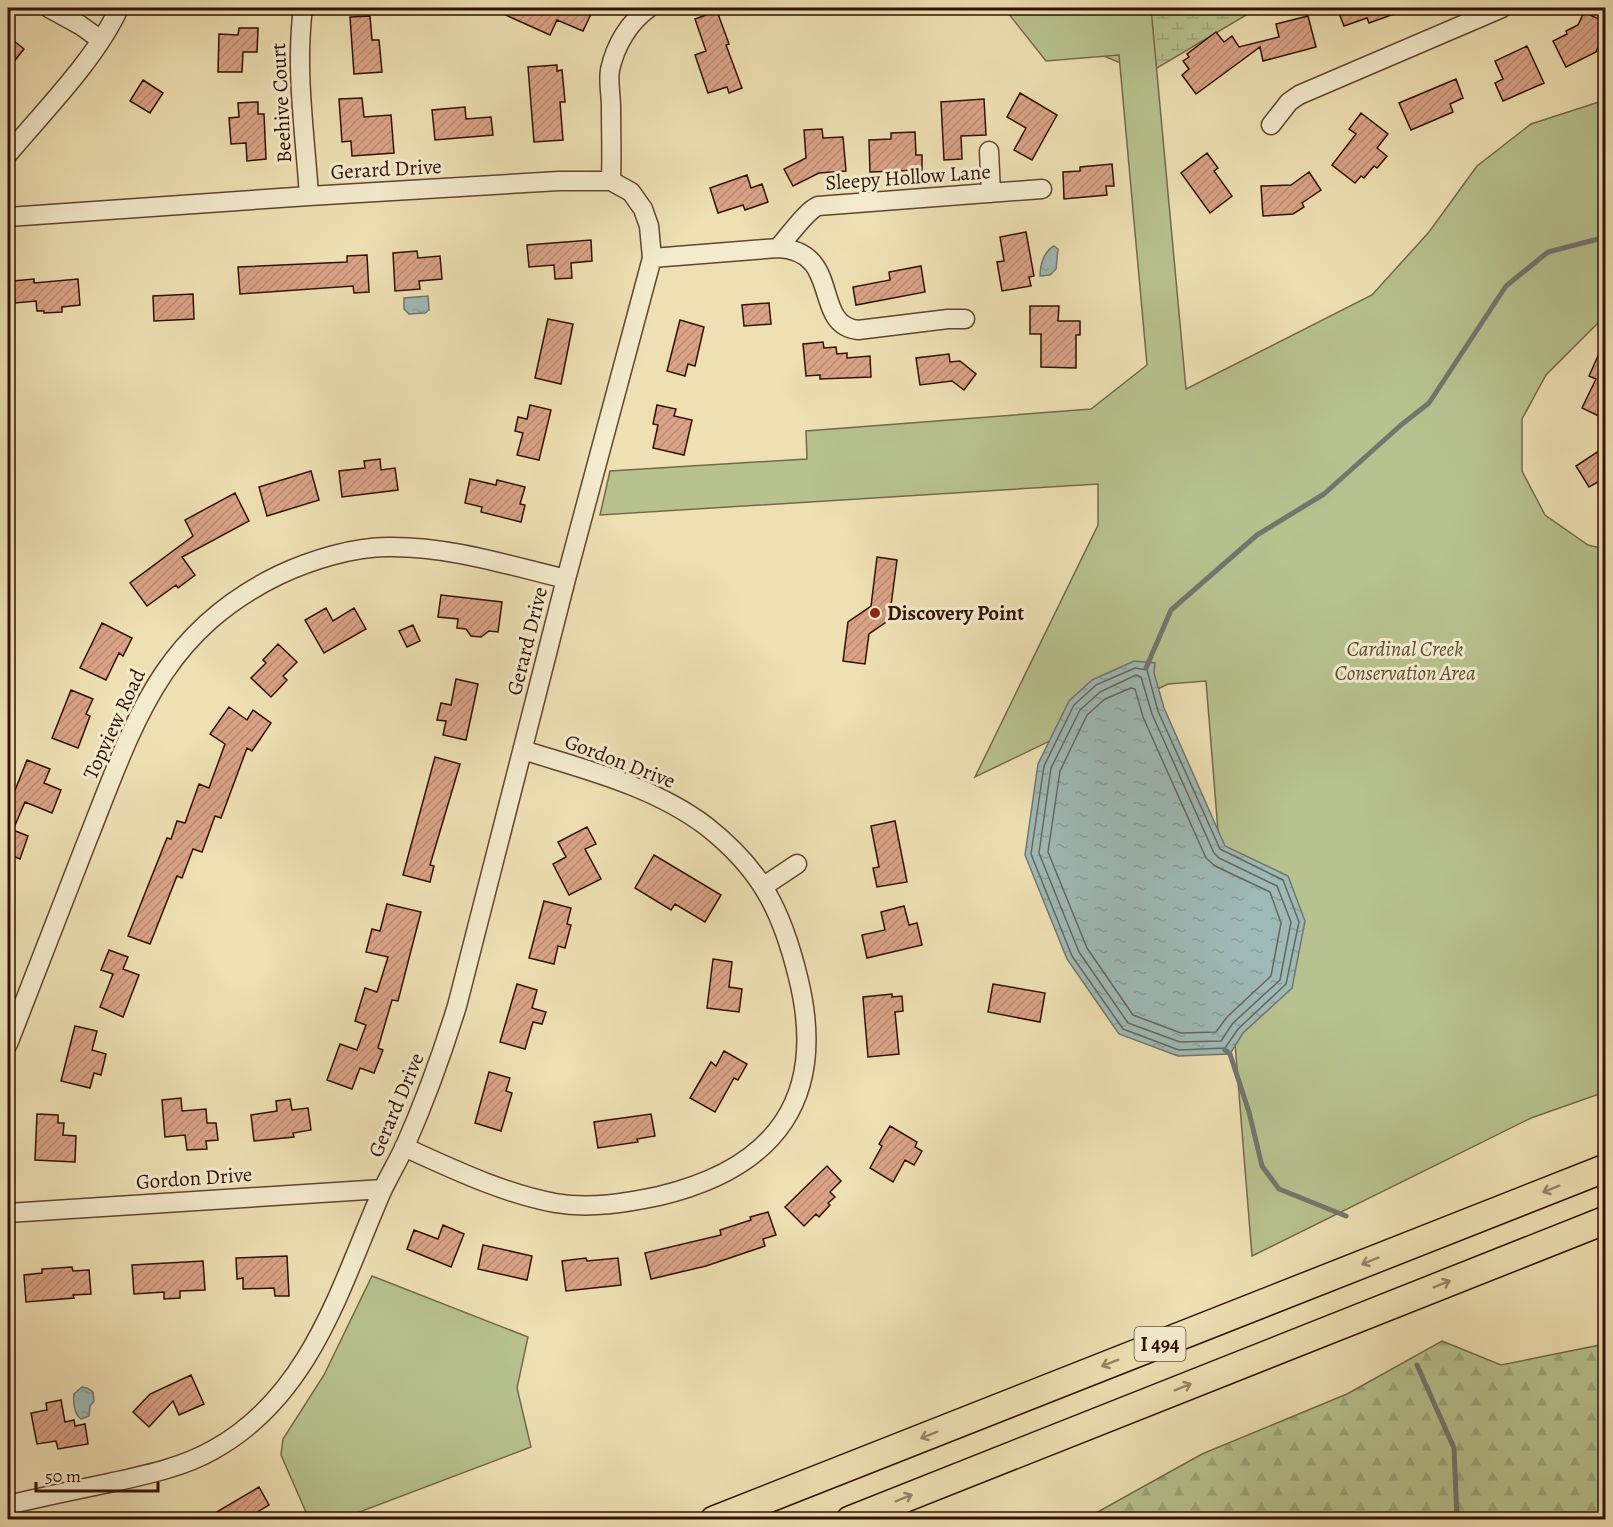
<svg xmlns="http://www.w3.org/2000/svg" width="1613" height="1527" viewBox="0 0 1613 1527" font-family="Alegreya,serif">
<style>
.forest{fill:url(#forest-firs);stroke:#746a48;stroke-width:1.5}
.wetland{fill:url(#wetland-marsh);stroke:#746a48;stroke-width:1.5}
.park{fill:#b7c28e;stroke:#746a48;stroke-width:1.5}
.water{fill:url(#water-ripples);stroke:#72766f;stroke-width:1.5}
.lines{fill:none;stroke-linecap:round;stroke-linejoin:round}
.shore{stroke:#68665d;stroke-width:1.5}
.stream{stroke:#72766f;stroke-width:5}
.building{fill:url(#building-hatch);stroke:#311103;stroke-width:1.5}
.minor-casing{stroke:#60452f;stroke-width:21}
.highway-casing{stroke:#311103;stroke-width:30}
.minor{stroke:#f4ebce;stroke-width:18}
.highway{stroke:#eee0b3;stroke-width:27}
.oneway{stroke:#998364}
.poi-dot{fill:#8f2418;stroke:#f4ebce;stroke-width:2}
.labels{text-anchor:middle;stroke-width:6;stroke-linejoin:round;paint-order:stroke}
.shield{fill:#f4ebce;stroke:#6c5240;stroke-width:1.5}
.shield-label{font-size:20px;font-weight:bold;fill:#311103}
.street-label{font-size:21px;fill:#311103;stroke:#f4ebce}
.poi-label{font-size:21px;font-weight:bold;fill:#311103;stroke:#f4ebce;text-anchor:start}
.park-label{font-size:21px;font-style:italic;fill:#604f34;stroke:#f4ebce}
</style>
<defs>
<pattern id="forest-firs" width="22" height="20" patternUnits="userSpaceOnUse" patternTransform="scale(1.5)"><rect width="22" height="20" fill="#b7c28e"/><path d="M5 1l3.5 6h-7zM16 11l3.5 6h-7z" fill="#9ea679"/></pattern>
<pattern id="wetland-marsh" width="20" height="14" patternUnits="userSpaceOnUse" patternTransform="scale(1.5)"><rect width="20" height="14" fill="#b7c28e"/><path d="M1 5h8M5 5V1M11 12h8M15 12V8" fill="none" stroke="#9ea679"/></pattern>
<pattern id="water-ripples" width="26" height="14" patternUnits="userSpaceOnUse" patternTransform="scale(1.5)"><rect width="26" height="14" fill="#9ebab7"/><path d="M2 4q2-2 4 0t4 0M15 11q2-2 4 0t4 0" fill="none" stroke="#899f9c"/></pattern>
<pattern id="building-hatch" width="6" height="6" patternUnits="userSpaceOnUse" patternTransform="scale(1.5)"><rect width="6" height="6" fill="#daa387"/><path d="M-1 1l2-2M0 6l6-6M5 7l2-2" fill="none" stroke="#bc8b73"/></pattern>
</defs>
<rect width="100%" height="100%" fill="#eee0b3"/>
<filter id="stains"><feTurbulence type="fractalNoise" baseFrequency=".00333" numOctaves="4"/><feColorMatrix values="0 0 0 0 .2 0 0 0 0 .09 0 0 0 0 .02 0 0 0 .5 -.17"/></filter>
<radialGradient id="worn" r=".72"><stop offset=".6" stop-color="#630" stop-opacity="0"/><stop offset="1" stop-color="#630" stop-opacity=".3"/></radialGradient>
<path class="forest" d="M1442 1341 1501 1365 1605 1344V1519L1472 1520 1469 1514 1456 1520 1085 1519 1202 1454 1347 1394Z"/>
<path class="wetland" d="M1057 8H1258L1147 74 1065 40Z"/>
<path class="park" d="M1004 8H1151L1186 389 1372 295 1429 232 1477 166 1531 124 1605 100V316L1546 375 1522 419V471L1545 515 1588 545 1605 549V1092L1531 1118 1252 1256 1206 681 1168 684 975 777 1098 525V484L600 515 610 471 807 459 806 431 1091 409 1147 365 1119 55 1046 61Z
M372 1276 528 1337 517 1388 531 1447 341 1519H309L281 1455 283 1439 324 1375Z"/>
<path class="water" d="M1054 246 1058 249 1056 269 1050 275 1040 276C1040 265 1044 251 1054 246Z
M428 296 429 310 425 313 409 314 404 309V298Z
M1134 661 1155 663 1154 673 1164 708 1225 846 1288 876 1305 921 1292 988 1243 1033 1230 1054 1178 1056 1119 1034 1067 959 1025 855 1038 764 1069 701 1092 680Z
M82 1387 87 1388 93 1392 94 1401 90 1406 89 1416 81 1419C74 1414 73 1402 74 1394Z"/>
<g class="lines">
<path class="shore" d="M1135 668 1147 670 1158 711 1220 849 1283 880 1299 922 1286 984 1238 1029 1225 1048 1179 1050 1123 1029 1072 956 1031 854 1044 766 1074 705 1096 685Z
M1136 675 1141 677 1152 714 1214 853 1219 858 1277 886 1291 922 1280 980 1233 1023 1221 1041 1180 1042 1128 1023 1079 952 1039 853 1051 768 1080 710 1100 692Z
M1131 688 1135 689 1143 717 1206 858 1215 866 1270 892 1281 923 1271 976 1227 1017 1216 1032 1181 1033 1133 1015 1087 948 1048 852 1060 771 1087 715 1105 699Z"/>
<path class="stream" d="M1146 668 1171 610 1257 535 1324 494 1401 425 1429 403 1506 286 1548 252 1606 237
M1225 1050 1230 1054 1249 1112 1262 1166 1279 1189 1346 1216
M1417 1365 1454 1448 1457 1520"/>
</g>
<path class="building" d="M490 8H576L591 14 583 31 557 20 550 35Z
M1337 8H1408V9L1369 23 1367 18 1344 26Z
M717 11 729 44 726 45 742 88 729 93 727 87 708 93 695 55 706 51 695 19Z
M1584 12 1605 22V30L1596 52 1566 67 1553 41 1567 34 1566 31 1578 25Z
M370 16 372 40H379L382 72 354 74 350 17Z
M1308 16 1316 47 1263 61 1260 47 1196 94 1182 75 1189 69 1183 61 1189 57 1187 54 1216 32 1224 42 1232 36 1239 47 1279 37 1276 24Z
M239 28H258L257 52H243L242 72H218L219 34 238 35Z
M8 36 24 49 8 69Z
M1527 46 1544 83 1503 101 1495 83 1503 79 1495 61Z
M557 65V71L562 70 565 102H560L563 140 534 142 528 67Z
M1456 79 1463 98 1450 104 1453 112 1411 130 1399 103Z
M143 80 163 93 150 113 130 101Z
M1020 93 1057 115 1032 160 1014 150 1026 128 1007 117Z
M362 98 364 117 391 115 394 153 352 156 351 141 342 142 339 99Z
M984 99 986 135 961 136 962 159 944 160 941 102Z
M258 102V114H264L266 159 247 161 246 143 231 144 229 118 239 117 238 103Z
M465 107 466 119 491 117 493 135 435 140 432 110Z
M1361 113 1388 134 1377 148 1387 156 1377 168 1374 166 1364 178 1361 176 1355 183 1332 165 1356 134 1349 129Z
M822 129 823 138 843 137 846 171 819 173 793 186 784 169 806 158 804 130Z
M915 132 916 155H922V170L870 172 869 140 891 139V133Z
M1207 153 1218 168 1214 171 1232 196 1210 213 1181 173Z
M1112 164 1114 186H1106L1107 195 1064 199 1063 172 1080 171V167Z
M1309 172 1321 190 1302 203 1304 207 1293 214 1263 216 1261 186 1291 185Z
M747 175 751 188 762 184 768 202 745 210 743 205 718 213 710 188Z
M1026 232 1034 276 1029 277 1031 286 1002 291 997 262 1004 261 1000 237Z
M591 240 592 261 571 263 572 278 555 279 554 265 529 267 527 245Z
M417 251 418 258 440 256 442 279 419 281 420 289 395 291 393 253Z
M367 255 369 292 354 293 353 286 240 294 238 267 347 262V256Z
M921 266 925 292 856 305 853 287 890 280 889 272Z
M34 279V283L78 279 80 305 62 307V312L44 313V311H37L36 301 15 303 13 281Z
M193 294 194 319 154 321 153 296Z
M769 303 771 324 744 326 742 305Z
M1030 306H1059L1058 321H1080V335H1076V368L1041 367V334H1030Z
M548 319 573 324 561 384 535 378Z
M680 320 704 327 695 366 688 364 685 376 667 371Z
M1605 340V419L1582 408 1596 379 1589 376Z
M823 342 824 348 836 347 837 354 847 353V358L870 356 871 377 820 379V375L806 376 803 344Z
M949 354 950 362 960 361 976 374 964 390 952 381 920 385 916 358Z
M530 405 551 410 539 460 517 455 523 433 515 431 518 417 527 419Z
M657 405 676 409 674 416 692 420 684 455 653 448 658 425 653 424Z
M1605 447V478L1589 487 1576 466Z
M380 459 381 470 395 468 398 490 342 497 339 471 365 468 364 461Z
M311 471 319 500 267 516 259 487Z
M470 479 496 485 497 480 525 487 520 504 525 505 521 522 481 512 482 507 465 503Z
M235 493 249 521 182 557 195 575 178 588 176 585 147 606 130 583 193 536 185 520Z
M877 557 897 560 889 620 869 634 865 664 843 661 848 622 871 606Z
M441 595 502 602 498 632 489 631 481 637 471 636 466 629 457 628 458 619 438 617Z
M326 608 333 621 354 608 366 629 324 653 305 620Z
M102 623 132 638 123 656 119 653 106 680 80 668Z
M413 625 420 641 407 647 399 631Z
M278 644 297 662 283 676 287 680 271 697 251 678 266 663 263 660Z
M456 679 478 684 466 740 443 735 446 721 437 720 441 703 451 705Z
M71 690 93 699 86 714 90 716 78 748 52 738Z
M229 707 247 720 253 710 271 723 252 751 247 748 221 818 215 816 202 852 193 849 182 878 177 876 150 944 128 936 167 838 171 839 177 821 185 823 199 784 209 788 225 744 210 734Z
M435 757 460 764 430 865 434 866 430 882 403 875Z
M27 760 50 769 44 783 61 790 52 813 25 802 13 830 28 836 20 859 8 854V808Z
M895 821 907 882 877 887 873 868 879 867 871 826Z
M587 827 596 844 585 849 601 879 569 895 553 864 566 857 558 842Z
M654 855 721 895 705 922 675 904 671 910 635 888Z
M544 901 571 908 567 924 571 925 565 948 558 946 554 964 529 958Z
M387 904 421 912 398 1001 392 1000 378 1048 383 1050 374 1073 360 1068 352 1089 327 1080 340 1044 357 1050 366 1025 355 1021 365 988 377 992 388 957 366 952 372 929 380 931Z
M904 906 909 925 917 923 922 945 867 958 862 935 885 930 881 912Z
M109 950 128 957 123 969 139 975 123 1017 100 1007 113 974 101 970Z
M713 959 732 962 729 987 742 989 739 1012 707 1008Z
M517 984 537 990 532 1008 546 1012 542 1024 533 1022 525 1049 500 1042Z
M993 984 1045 993 1040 1022 988 1012Z
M892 994V997L902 996 903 1011 895 1012 899 1054 868 1057 863 997Z
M75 1026 97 1031 92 1050 106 1054 101 1075 94 1073 90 1088 61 1081Z
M724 1051 747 1064 738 1080 734 1078 715 1112 690 1098 711 1062 716 1066Z
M489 1072 510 1078 506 1091 512 1093 501 1131 475 1123Z
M181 1098 182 1111 206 1109 207 1123H216L218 1140 206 1141 207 1149 187 1150 185 1135 165 1137 162 1100Z
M290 1099 292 1110 308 1108 311 1130 293 1133 294 1137 254 1141 251 1115 277 1111 276 1101Z
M37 1114 58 1115V1123H64L63 1135 76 1136 75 1162 35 1160Z
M651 1114 655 1136 637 1139 638 1142 598 1148 594 1122Z
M890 1126 917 1142 915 1147 922 1151 914 1165 905 1160 893 1182 870 1168 882 1146 879 1144Z
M827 1166 841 1181 830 1192 835 1197 828 1203 830 1205 819 1217 816 1214 804 1226 785 1207Z
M768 1212 776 1235 763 1239 765 1246 706 1266 651 1279 645 1253 721 1235 720 1230 751 1220 750 1217Z
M443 1225 464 1234 451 1267 407 1249 414 1230 438 1239Z
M483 1245 532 1256 527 1280 478 1269Z
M287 1256 289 1296H275L274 1288 243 1289V1278L237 1279 236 1258Z
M586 1258 587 1261 618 1258 621 1285 566 1291 562 1261Z
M203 1261 205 1290 180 1291V1298L164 1299V1292L134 1294 132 1265Z
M72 1267 73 1271 89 1270 91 1294 73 1295 74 1298 26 1302 24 1275 42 1273V1269Z
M191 1375 204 1404 179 1415 173 1401 149 1427 133 1412 150 1394Z
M61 1400 65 1422 74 1420 75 1426 85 1424 88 1444 58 1449 56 1441 37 1444 31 1413 47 1410 46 1403Z
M259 1487 269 1505 244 1520H203Z"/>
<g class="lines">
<g class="minor-casing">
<path id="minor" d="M49 8 80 25 101 40
M303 8C295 70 305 133 309 196
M1271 125 1289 102 1299 95 1502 8
M989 151 991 193
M8 154C44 111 96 59 119 8
M611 181C612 156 611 132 611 107 611 95 608 81 610 70 615 46 629 22 649 8
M8 217 309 196 559 181H611L631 192 643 209 649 226 652 258 566 579 457 1006C442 1054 425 1101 405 1146 398 1161 389 1176 382 1191 340 1287 311 1396 213 1450 181 1468 145 1475 109 1483 75 1490 41 1497 8 1505
M778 248C843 251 811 325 858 330L948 319H965
M652 258 778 248C788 237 806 211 818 206L1042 189
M764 886 797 864
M8 1044C34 976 61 909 87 841 133 726 159 633 279 575 311 560 353 547 388 547 448 546 508 565 566 579
M404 1147C453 1169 502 1193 555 1203 590 1209 626 1203 659 1196 777 1168 828 1097 798 977 782 911 761 869 706 826 653 786 586 770 523 750
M8 1213 383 1189"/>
</g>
<g class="highway-casing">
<path id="highway" d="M714 1520 1606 1168
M850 1520 1606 1220"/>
</g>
<use href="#minor" class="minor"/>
<use href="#highway" class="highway"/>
</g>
<defs><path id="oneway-shaft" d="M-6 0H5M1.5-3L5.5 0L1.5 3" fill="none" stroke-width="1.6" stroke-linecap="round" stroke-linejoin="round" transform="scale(1.5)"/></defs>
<g class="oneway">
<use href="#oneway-shaft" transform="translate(1551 1189) rotate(158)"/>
<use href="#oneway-shaft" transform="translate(1370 1261) rotate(158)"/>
<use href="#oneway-shaft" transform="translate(1442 1284) rotate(-22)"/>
<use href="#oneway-shaft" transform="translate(1110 1363) rotate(158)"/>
<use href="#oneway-shaft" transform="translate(1183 1387) rotate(-22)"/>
<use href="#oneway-shaft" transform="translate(929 1435) rotate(158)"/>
<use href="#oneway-shaft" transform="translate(904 1498) rotate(-22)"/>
</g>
<circle class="poi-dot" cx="875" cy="613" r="6"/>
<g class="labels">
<rect class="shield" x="1134.5" y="1327" width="51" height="34" rx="4.5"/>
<g class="shield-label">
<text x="1160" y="1351">I 494</text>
</g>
<g class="street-label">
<text transform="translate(281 103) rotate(-93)" y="7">Beehive Court</text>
<text transform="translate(386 169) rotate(-3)" y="7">Gerard Drive</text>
<text transform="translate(908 177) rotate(-4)" y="7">Sleepy Hollow Lane</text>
<text transform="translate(527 641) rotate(-76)" y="7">Gerard Drive</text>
<text transform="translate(114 724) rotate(-65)" y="7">Topview Road</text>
<text transform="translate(620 761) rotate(21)" y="7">Gordon Drive</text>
<text transform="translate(396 1105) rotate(-67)" y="7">Gerard Drive</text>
<text transform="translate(194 1178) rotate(-4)" y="7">Gordon Drive</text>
</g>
<g class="poi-label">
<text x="887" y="620">Discovery Point</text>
</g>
<g class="park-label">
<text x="1405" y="656">Cardinal Creek<tspan x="1405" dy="24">Conservation Area</tspan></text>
</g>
</g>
<rect width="1613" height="1527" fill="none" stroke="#eee0b3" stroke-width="30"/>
<rect x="9" y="9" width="1595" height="1509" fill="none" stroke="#311103" stroke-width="3"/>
<rect x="15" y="15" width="1583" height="1497" fill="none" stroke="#311103" stroke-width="1.5"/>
<path d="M36 1482v9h122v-9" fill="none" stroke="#311103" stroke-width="3"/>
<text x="45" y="1482" font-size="18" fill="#311103" stroke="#f4ebce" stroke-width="4.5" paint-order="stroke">50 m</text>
<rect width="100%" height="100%" filter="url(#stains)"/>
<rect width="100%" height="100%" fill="url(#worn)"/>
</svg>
